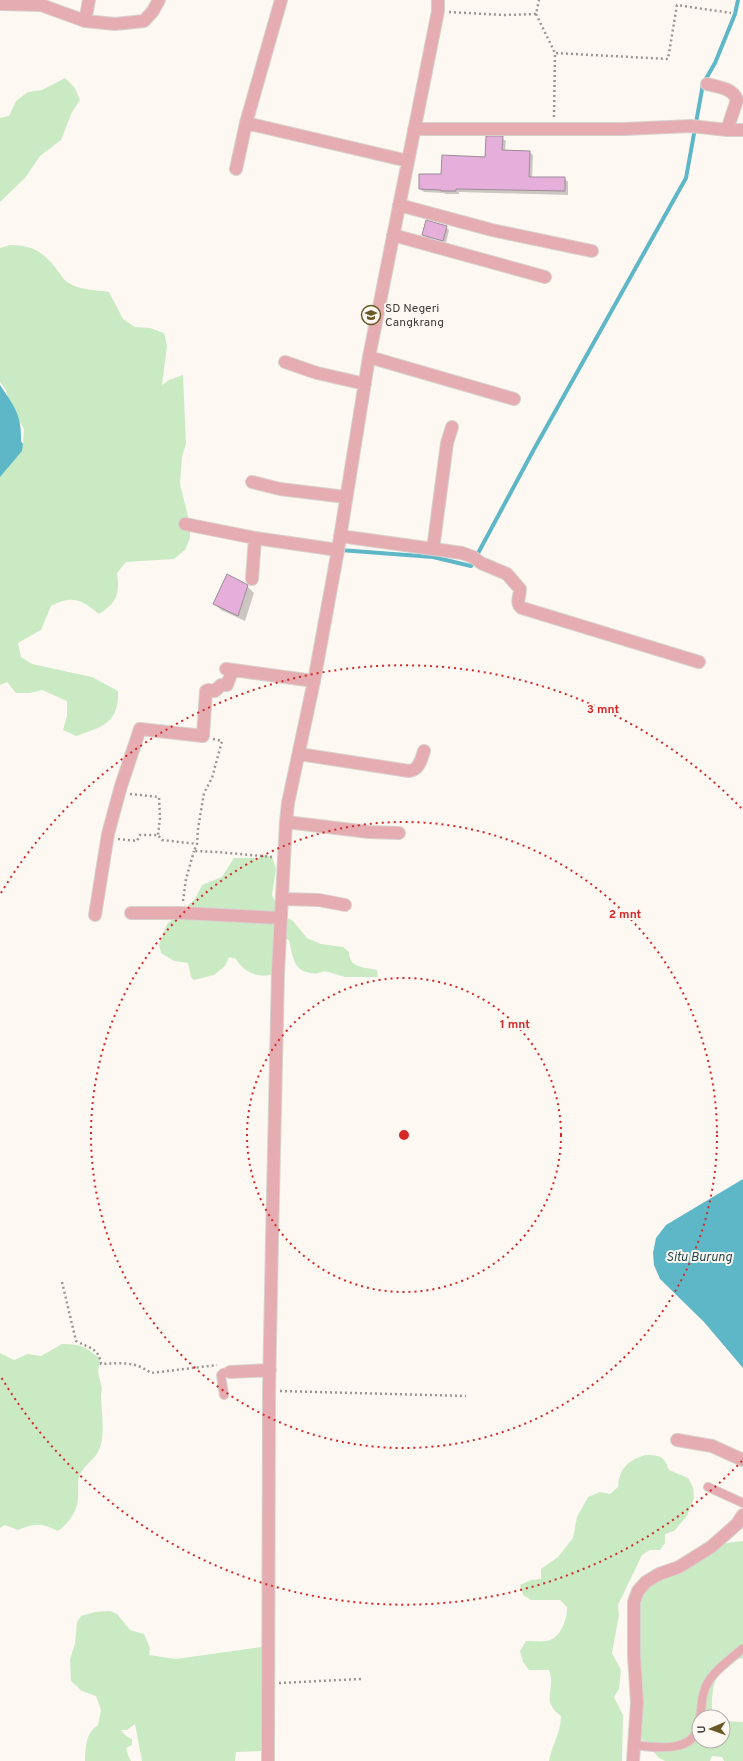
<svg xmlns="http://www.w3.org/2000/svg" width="743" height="1761" viewBox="0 0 743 1761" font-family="Overpass,sans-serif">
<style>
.green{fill:#caeac4}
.water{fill:#5eb7c6}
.shadow{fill:#0003}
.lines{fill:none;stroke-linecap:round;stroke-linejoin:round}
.stream{stroke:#5eb7c6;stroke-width:4}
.building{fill:#e6aeda;stroke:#9b8c97}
.service-casing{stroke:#d8d2cd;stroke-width:10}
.minor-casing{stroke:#d8d2cd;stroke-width:14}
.path{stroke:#9c9591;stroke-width:2.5;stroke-dasharray:2 3;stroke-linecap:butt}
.service{stroke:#e5acb1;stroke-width:8}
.minor{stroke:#e5acb1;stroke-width:12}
.ring{fill:none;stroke:#d62828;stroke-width:2;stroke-dasharray:2 4}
.labels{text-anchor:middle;stroke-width:4;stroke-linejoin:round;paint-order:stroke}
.poi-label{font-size:12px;fill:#423b37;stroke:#fef8f3;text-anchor:start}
.water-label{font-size:13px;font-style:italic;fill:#224b52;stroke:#fef8f3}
.centre{fill:#d62828;stroke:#fef8f3;stroke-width:2}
.ring-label{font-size:12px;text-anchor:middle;font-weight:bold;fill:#d62828;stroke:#fef8f3;stroke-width:4;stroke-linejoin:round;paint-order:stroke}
</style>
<rect width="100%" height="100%" fill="#fef8f3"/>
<path class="green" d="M65 78 75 88 80 100 72 112 61 140 40 156 25 178 0 202V118L9 116 16 101 28 92 42 90Z
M10 245C31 245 42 251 55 267 59 272 62 278 67 282 79 290 95 290 109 292L123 319 135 327 150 328 164 333 167 346 162 385 169 380 183 375 186 444 182 457 180 484 190 524V538L185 550 174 559 126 562 117 573C120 594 117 603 99 614 81 599 72 595 51 606L41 630 18 643 21 657 32 664 92 677 118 691C119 723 103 727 76 736L63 730 67 716V701L42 690 30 693H16L7 682 0 685V473L23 444 24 429 9 404 6 390 0 382V248Z
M265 855 272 857 276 869 272 895 281 914 293 921 307 938 321 944 343 947 349 952C349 968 364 967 377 970L378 977H345L325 971C318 974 313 974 306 972 293 968 292 953 289 940L282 937 276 973C261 980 244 973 236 959L229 957 225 966 214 975 194 980 191 977 188 963 174 961 161 953 159 945 167 924 195 899 202 885 222 877 234 858H258Z
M62 1344C80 1344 87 1347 100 1359L98 1372 102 1389 101 1395C101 1411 106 1434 99 1450 95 1460 83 1465 79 1477 77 1485 79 1490 78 1498 77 1512 69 1523 58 1531 41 1523 36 1523 18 1530L5 1525 0 1528V1353L14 1360 28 1354 41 1356Z
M645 1455C660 1455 664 1456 669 1470L688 1478 693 1487 694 1498 687 1516 674 1531 665 1534V1543L660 1550H650L642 1555 618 1605 619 1615 612 1653 621 1670 619 1689 614 1697 623 1715 622 1761H549C552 1744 561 1733 561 1716 539 1699 557 1691 549 1670H529L523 1662 520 1651 526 1641C543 1641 553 1645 562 1628 566 1620 567 1615 567 1607L560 1600H531L523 1595 520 1585 531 1580 541 1579V1569L558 1557 573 1538 577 1517 588 1497 600 1492 610 1494 618 1487C619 1468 628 1461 645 1455Z
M743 1541V1658C738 1659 732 1660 728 1662 713 1669 710 1703 713 1717H699V1741H723V1721L743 1722V1761H724L722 1757 712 1756 710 1761H665L659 1758 639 1736V1618L641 1596 647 1587 664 1572 684 1570 695 1565 707 1549 718 1544Z
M110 1611 117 1614 130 1630 144 1634 150 1648 149 1655 176 1659 268 1646 263 1751 236 1752 235 1761H142L135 1724 127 1730H121L126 1736 132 1739V1745L126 1748 128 1755 131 1761H85C86 1746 85 1734 98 1725L101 1710 96 1696 82 1691 71 1681 70 1659 75 1644 77 1622 81 1616 95 1612Z"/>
<path class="water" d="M0 385C14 406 22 415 21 441L23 444 22 451 0 477Z
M743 1179V1368L704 1322 660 1279 654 1265 653 1253 656 1238 666 1225Z"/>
<path class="shadow" d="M502 138 506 141 505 151 529 152 533 155 532 178H564L568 182V195L459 192V194H445L444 193 424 192 420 189 442 175 486 158Z
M446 227 449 230 446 243 426 238 423 235Z
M247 586 254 593 245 621 221 610 214 603Z"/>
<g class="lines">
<path class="stream" d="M340 550 433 557 471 566 474 560
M476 557 533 451 686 178 703 84 715 63 735 14 738 0"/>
</g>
<path class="building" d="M486 136H503L502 150 530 151 529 177H565V191L456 189V191H441V190L419 189V174H441L442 155 485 157Z
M426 220 447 226 443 241 422 235Z
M227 574 248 585 238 616 213 604Z"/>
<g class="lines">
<g class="service-casing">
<path id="service" d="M224 1395 221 1375 223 1373 230 1372
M708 1487 743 1503
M700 1717C702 1709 701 1700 704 1692 708 1674 729 1661 742 1649
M635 1745C656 1748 694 1753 699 1725"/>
</g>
<g class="minor-casing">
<path id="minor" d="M281 0 246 123 408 161
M0 4 41 5 85 21 115 24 144 21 153 11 159 0
M85 21 89 0
M707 84C718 87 733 88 737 100L727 130
M414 129H624L691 126 727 130H743
M236 169 246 123
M399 205 492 230 592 251
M393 235 545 277
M369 357 514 399
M285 362 317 373 365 384
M252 482 280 489 346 497
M185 524 255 538 338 550
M340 536 462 553 473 557 481 563 507 574 520 589C520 597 515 603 522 608L699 662
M433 549 447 443 452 427
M252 579 255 538
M226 669 314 681
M299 754 409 771C419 770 421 760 424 751
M286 822 369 832 399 833
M282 899 319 900 345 905
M131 913H182L281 918
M95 915 108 834 121 786 140 729 203 736 206 691 208 690 215 691 221 685H227L232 671
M230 1372 270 1370
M677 1440 712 1446 743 1460
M268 1761 269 1391 272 1240 278 972 286 822 288 803 314 681 338 550 369 357 438 11V0
M633 1761 637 1703 634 1655V1602L638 1591 646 1582 659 1574 679 1567 711 1547 737 1524 743 1515"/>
</g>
<path class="path" d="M449 12 504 15 536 14 539 0
M536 14 555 53
M554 117 555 53 668 59 677 5 731 13
M213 739 222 741 212 778 204 793 198 829 197 844 194 851 217 852 273 857
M130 794 159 797 160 818 158 835
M118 839 137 841 140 835H158L162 840 197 844
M183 901 186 879 194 851
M62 1282 76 1341C89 1348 99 1348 101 1364 120 1363 135 1361 151 1373L217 1365
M280 1391 466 1396
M279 1683 361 1679"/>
<use href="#service" class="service"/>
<use href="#minor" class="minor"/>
</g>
<g class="ring">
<circle cx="404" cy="1135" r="157"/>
<circle cx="404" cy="1135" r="313"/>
<path d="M742 1461A470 470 0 0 1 1 1377M1 893A470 470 0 0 1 742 809"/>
</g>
<defs>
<g id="school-ring" transform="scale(1)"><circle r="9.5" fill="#fef8f3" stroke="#695927" stroke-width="1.5"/><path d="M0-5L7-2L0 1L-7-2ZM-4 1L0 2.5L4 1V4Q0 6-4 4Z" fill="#695927"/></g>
</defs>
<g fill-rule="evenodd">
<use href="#school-ring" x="371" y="315"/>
</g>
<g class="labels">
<g class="poi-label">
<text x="385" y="312">SD Negeri<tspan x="385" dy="14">Cangkrang</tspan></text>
</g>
<g class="water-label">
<text x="699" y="1261">Situ Burung</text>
</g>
</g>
<circle cx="404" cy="1135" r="6" class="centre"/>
<g class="ring-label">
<text x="603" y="713">3 mnt</text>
<text x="625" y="918">2 mnt</text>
<text x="515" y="1028">1 mnt</text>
</g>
<g transform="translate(711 1729) rotate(268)"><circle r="19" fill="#fef8f3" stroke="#b3aca8"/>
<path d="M0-3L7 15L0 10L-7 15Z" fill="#695927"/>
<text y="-6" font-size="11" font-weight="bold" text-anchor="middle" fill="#423b37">U</text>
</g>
</svg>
